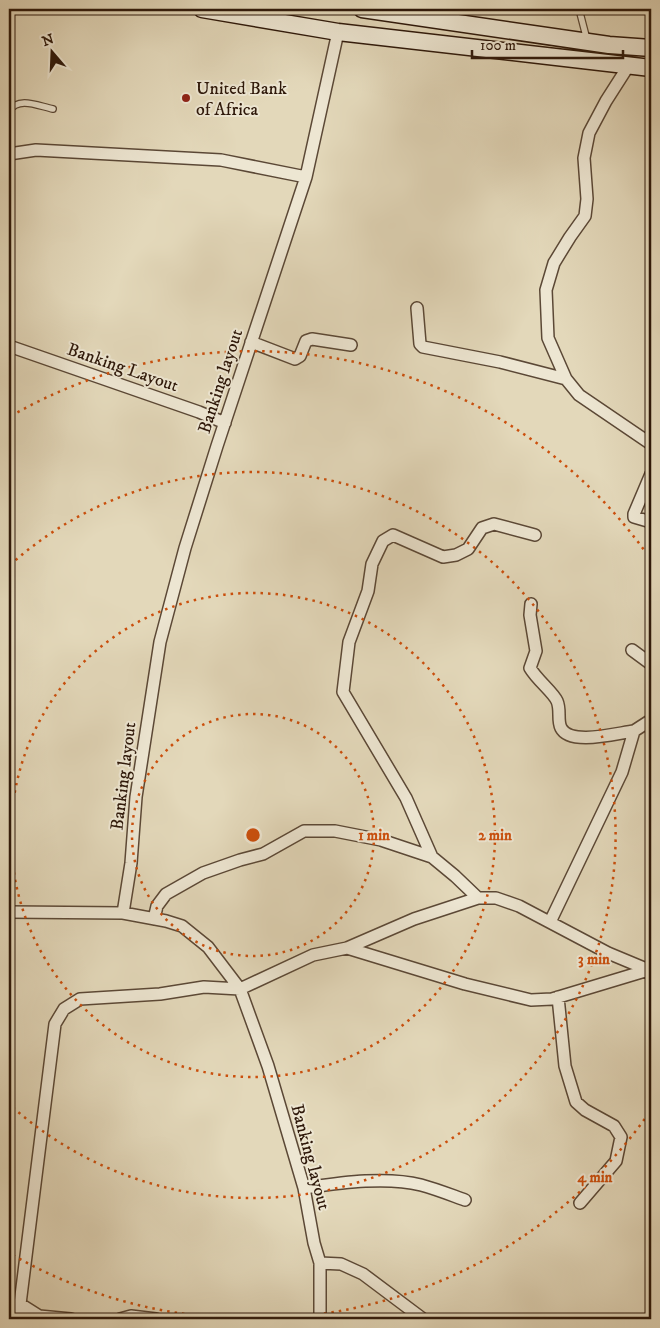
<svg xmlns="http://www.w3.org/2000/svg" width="660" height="1328" viewBox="0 0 660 1328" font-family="'IM FELL DW Pica',serif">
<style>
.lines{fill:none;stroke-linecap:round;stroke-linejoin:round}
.service-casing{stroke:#5b4836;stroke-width:8}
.minor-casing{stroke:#5b4836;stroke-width:14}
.secondary-casing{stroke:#2e180a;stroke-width:19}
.service{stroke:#ede6d2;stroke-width:5.5}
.minor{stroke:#ede6d2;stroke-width:11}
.secondary{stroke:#ede6d2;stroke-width:16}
.ring{fill:none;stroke:#cc4f0c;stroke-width:2.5;stroke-dasharray:2.5 5}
.poi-dot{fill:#8f2418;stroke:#ede6d2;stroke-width:2}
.labels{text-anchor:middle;stroke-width:4;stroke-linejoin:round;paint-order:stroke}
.poi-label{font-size:18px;fill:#2e180a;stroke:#ede6d2;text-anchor:start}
.street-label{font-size:18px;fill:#2e180a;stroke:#ede6d2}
.centre{fill:#cc4f0c;stroke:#ede6d2;stroke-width:2.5}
.ring-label{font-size:15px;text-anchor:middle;font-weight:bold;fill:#cc4f0c;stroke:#ede6d2;stroke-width:4;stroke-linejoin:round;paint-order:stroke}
</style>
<rect width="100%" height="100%" fill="#e3d8ba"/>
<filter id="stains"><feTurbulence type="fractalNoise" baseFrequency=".004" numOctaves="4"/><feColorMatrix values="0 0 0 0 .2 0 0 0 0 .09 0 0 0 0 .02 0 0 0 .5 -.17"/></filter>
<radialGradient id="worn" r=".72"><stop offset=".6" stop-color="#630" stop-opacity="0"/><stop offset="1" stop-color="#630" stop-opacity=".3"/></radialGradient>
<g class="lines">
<g class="service-casing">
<path id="service" d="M579 9 587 40
M438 18 446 9
M9 111C19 96 38 106 53 109"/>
</g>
<g class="minor-casing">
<path id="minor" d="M629 65 606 101 589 133 584 158 587 199 585 216 570 237 554 263 546 290 548 338 566 379 579 395 651 444
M9 154 36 150 221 160 306 177
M417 308 420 344 423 347 500 362 566 379
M251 342 295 359 300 356 306 341 312 339 351 345
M9 346 199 412 225 423
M651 474 634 514V517L651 522
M531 604 530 615 536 651 530 668C537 680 553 692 557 701 561 710 557 720 561 728 570 746 617 733 634 731
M632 650 651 664
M478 898 455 876 432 857 406 798 343 692 349 642 368 591 372 564 383 541 393 535 443 557 456 555 468 549 482 528 494 524 535 535
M9 912 123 913
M154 919 157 906 166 894 203 873 240 860 263 854 304 831H335L381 840 432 857
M550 922 622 772 634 731 651 720
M347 948 465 984 531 1000 552 999 645 971
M558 997 565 1066 576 1102 585 1110 614 1126 621 1137 616 1161 580 1203
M304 1188C340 1183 385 1176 421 1185 436 1189 451 1195 465 1200
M320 1263 341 1264 363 1274 423 1319
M20 1304 39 1316 71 1319
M16 1319 20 1304 55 1024 64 1009 80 999 160 994 204 987 240 989 313 955 347 948 414 919 478 898H496L519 906 608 953 644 968 645 971 651 974
M120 1319 131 1316 156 1319
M320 1319V1263L314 1243 304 1188 268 1066 240 989 208 947 182 926 166 921 123 913 131 863 136 797 160 642 185 548 217 446 306 177 338 32"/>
</g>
<g class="secondary-casing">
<path id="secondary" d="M202 9 338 32 651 68
M362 9 609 45 651 48"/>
</g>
<use href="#service" class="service"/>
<use href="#minor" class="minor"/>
<use href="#secondary" class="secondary"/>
</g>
<g class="ring">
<circle cx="253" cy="835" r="121"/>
<circle cx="253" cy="835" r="242"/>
<path d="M10 565A363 363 0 1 1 10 1105"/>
<path d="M649 1113A484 484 0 0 1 11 1254M11 416A484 484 0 0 1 649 557"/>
</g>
<circle class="poi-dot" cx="186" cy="98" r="5"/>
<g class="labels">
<g class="poi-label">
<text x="196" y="94">United Bank<tspan x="196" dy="21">of Africa</tspan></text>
</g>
<g class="street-label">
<text transform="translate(123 367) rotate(19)" y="6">Banking Layout</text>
<text transform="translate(220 381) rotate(-72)" y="6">Banking layout</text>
<text transform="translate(123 776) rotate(-83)" y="6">Banking layout</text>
<text transform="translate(311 1157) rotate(75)" y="6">Banking layout</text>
</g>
</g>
<circle cx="253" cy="835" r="8" class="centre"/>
<g class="ring-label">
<text x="374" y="840">1 min</text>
<text x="495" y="840">2 min</text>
<text x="594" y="964">3 min</text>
<text x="595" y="1182">4 min</text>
</g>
<rect width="660" height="1328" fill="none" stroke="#e3d8ba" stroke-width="30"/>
<rect x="10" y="10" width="640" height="1308" fill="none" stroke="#2e180a" stroke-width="2.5"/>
<rect x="15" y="15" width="630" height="1298" fill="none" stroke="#2e180a"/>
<g transform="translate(52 52) rotate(341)" stroke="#ede6d2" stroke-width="4" paint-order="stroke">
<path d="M0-4L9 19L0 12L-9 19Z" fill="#2e180a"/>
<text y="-8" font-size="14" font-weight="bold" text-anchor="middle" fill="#2e180a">N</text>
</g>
<path d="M472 50v8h151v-8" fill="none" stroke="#2e180a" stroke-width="2.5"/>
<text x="480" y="50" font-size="15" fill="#2e180a" stroke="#ede6d2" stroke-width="4" paint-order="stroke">100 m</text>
<rect width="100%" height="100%" filter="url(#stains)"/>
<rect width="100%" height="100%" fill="url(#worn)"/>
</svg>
